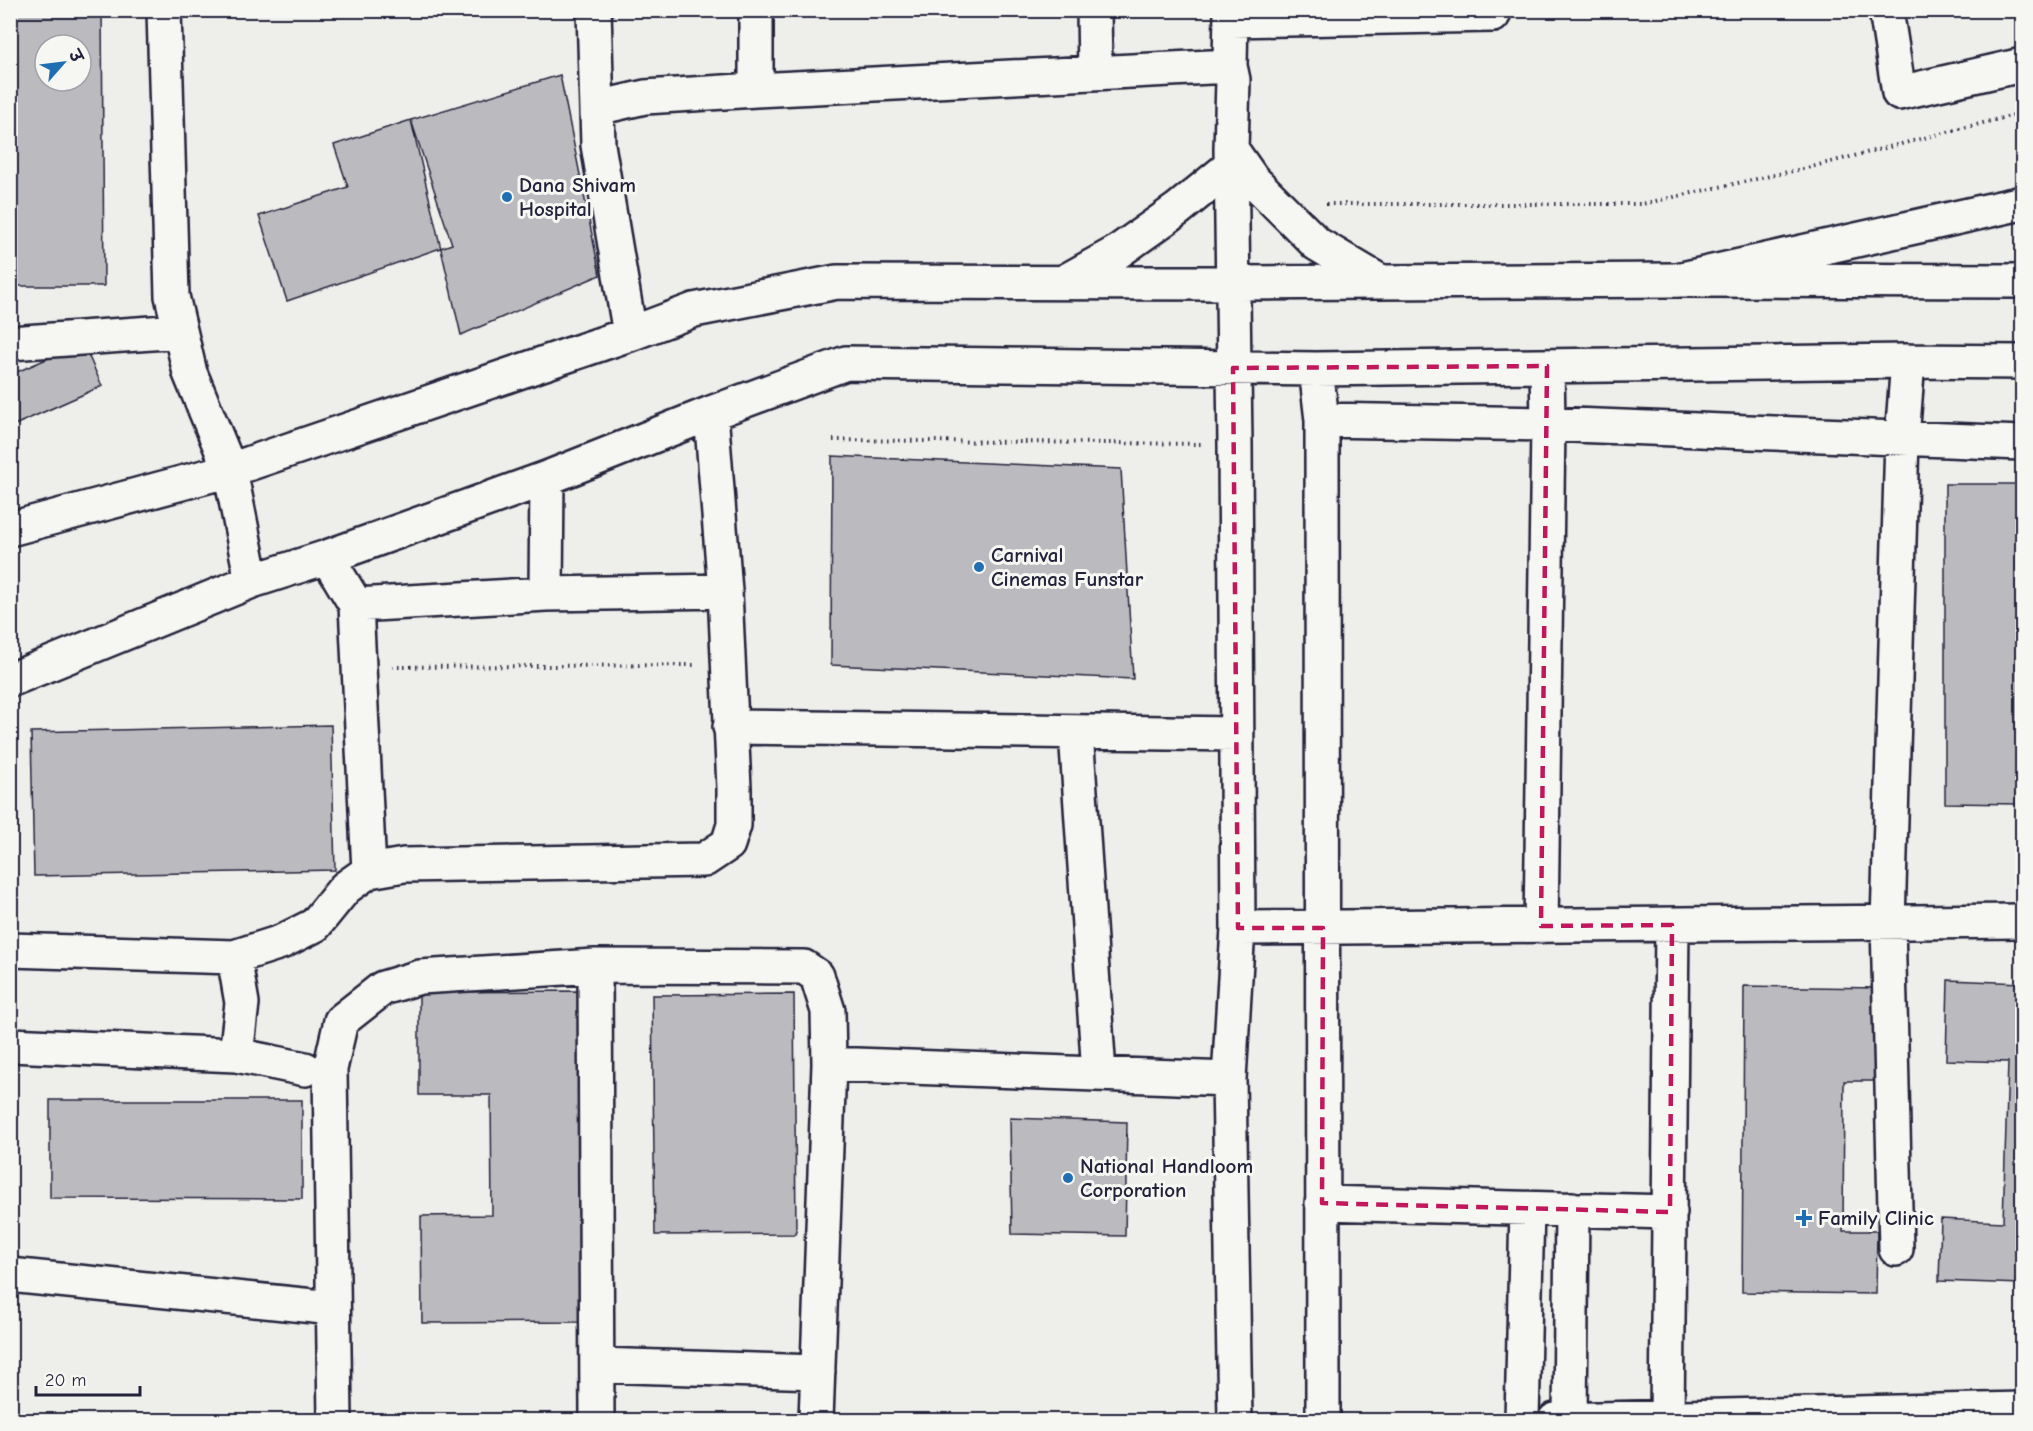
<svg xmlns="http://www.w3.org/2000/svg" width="2033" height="1431" viewBox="0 0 2033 1431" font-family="'Comic Neue','Playpen Sans Deva',sans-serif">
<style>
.building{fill:#bbbbbf;stroke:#22223b;stroke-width:1.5;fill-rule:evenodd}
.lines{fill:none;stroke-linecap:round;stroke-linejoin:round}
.minor-casing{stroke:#22223b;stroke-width:38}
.major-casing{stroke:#22223b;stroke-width:38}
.path{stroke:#22223b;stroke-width:4;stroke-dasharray:1.5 4.5;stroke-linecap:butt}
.minor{stroke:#f6f6f2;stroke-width:33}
.major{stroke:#f6f6f2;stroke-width:33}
.marked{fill:none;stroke:#c2185b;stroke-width:4.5;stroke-dasharray:12 8;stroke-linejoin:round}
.poi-dot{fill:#1f6fb2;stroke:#f6f6f2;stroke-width:2}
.labels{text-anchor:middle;stroke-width:6;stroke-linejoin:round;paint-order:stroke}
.poi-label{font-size:21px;font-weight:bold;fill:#22223b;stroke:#f6f6f2;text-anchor:start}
</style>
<rect width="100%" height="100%" fill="#eeeeeb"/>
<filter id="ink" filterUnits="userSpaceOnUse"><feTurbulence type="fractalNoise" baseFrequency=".0167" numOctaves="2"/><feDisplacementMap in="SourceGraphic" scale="12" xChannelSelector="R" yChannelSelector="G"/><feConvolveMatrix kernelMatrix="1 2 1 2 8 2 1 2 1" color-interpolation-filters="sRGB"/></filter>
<g filter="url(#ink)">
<path class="building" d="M10 10H102L104 286H10ZM45 45H81V81H45Z
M560 75 600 275 461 335 411 120Z
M411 120 452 244 287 301 259 216 348 187 334 145Z
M83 343 102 386 10 427V375Z
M832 456 1121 469 1133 679 831 665Z
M1945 484H2022V804L1945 803Z
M331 725 335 870 34 876 31 732Z
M1948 980 2022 983V1284L1939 1281 1941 1219 2003 1222 2008 1062 1946 1060Z
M1744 986 1879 988 1878 1081H1844L1843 1231H1877L1876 1294 1742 1292Z
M581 991 585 1322 422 1323 421 1216 492 1215 491 1095H419V992Z
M794 994 796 1234 655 1235 652 995Z
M50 1100H302V1199L50 1198Z
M1010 1118 1127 1122 1125 1236 1012 1234Z"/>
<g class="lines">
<g class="minor-casing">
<path id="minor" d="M164 10 172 296 190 373 230 470 252 581
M594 10 598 145 630 334
M756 10V90L1230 66
M1094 10 1095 72
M1231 10 1230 66 1233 80 1231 149 1235 444 1238 928 1229 1079 1235 1420
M1886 10 1899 93 2022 65
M1232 20 1493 15
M597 108 645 97 756 90
M1231 149 1252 179 1317 244 1381 282
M1064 282 1116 253 1178 209 1232 165
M10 343 180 331
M1316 369 1322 420 1323 1420
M1322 420 1548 424 2022 443
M10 529 230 470 630 334 694 310 837 282 1234 283 1677 280 2022 281
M327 557 356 605 546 594 725 591 711 413
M546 594 547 478
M356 605 369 871
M10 680 252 581 327 557 547 478 711 413 846 363 1316 369 1908 361 2022 362
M730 727 1236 734
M1076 732 1099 1074
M1541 926 1548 424 1547 366
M1238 928 2022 921
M10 950 234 957 281 942 315 925 345 888 369 871 404 865 704 860 728 844 734 825V788L725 591
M234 957 242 1003 236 1055
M595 966 804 967 817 976 828 1011 829 1064 816 1420
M10 1045 236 1055 305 1069
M829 1064 1229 1079
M1322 1203 1670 1212
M1896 1249 1888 923 1902 438 1908 361
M10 1275 333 1308
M597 1365 818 1372
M335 1420 330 1069 341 1021 383 988 420 977 595 966 597 1420
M1522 1420 1527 1209
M1555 1420 2022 1409
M1570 1420 1572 1209
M1667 1420 1672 925"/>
</g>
<g class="major-casing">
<path id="major" d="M1677 280 2022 203"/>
</g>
<path class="path" d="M1326 204H1642L1811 167 2022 113
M833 440 1202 444
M392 667 694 665"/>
<use href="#minor" class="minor"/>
<use href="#major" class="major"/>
</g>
</g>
<path class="marked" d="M1547 366 1541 926 1672 925 1670 1212 1322 1203 1323 928H1238L1233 368Z"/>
<g class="poi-dot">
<circle cx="507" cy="197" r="6"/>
<circle cx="979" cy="567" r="6"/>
<circle cx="1068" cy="1178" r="6"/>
<path d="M1801 1209h6v6h6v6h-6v6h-6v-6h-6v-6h6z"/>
</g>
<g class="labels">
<g class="poi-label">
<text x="519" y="192">Dana Shivam<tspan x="519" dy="24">Hospital</tspan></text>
<text x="991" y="562">Carnival<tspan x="991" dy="24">Cinemas Funstar</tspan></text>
<text x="1080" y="1173">National Handloom<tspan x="1080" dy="24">Corporation</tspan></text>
<text x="1818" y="1225">Family Clinic</text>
</g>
</g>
<rect width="2033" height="1431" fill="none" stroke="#f6f6f2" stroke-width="36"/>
<rect x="18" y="18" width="1997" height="1395" fill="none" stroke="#22223b" stroke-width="2" filter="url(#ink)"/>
<g transform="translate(63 63) rotate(62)"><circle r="28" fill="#f6f6f2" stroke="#a1a1a9" stroke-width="1.5"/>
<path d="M0-4.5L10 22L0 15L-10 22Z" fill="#1f6fb2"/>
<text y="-9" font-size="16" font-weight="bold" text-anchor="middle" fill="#22223b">उ</text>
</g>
<path d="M36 1386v9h104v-9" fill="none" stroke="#22223b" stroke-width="3"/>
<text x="45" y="1386" font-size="18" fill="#22223b" stroke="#f6f6f2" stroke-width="4.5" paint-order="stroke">20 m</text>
</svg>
